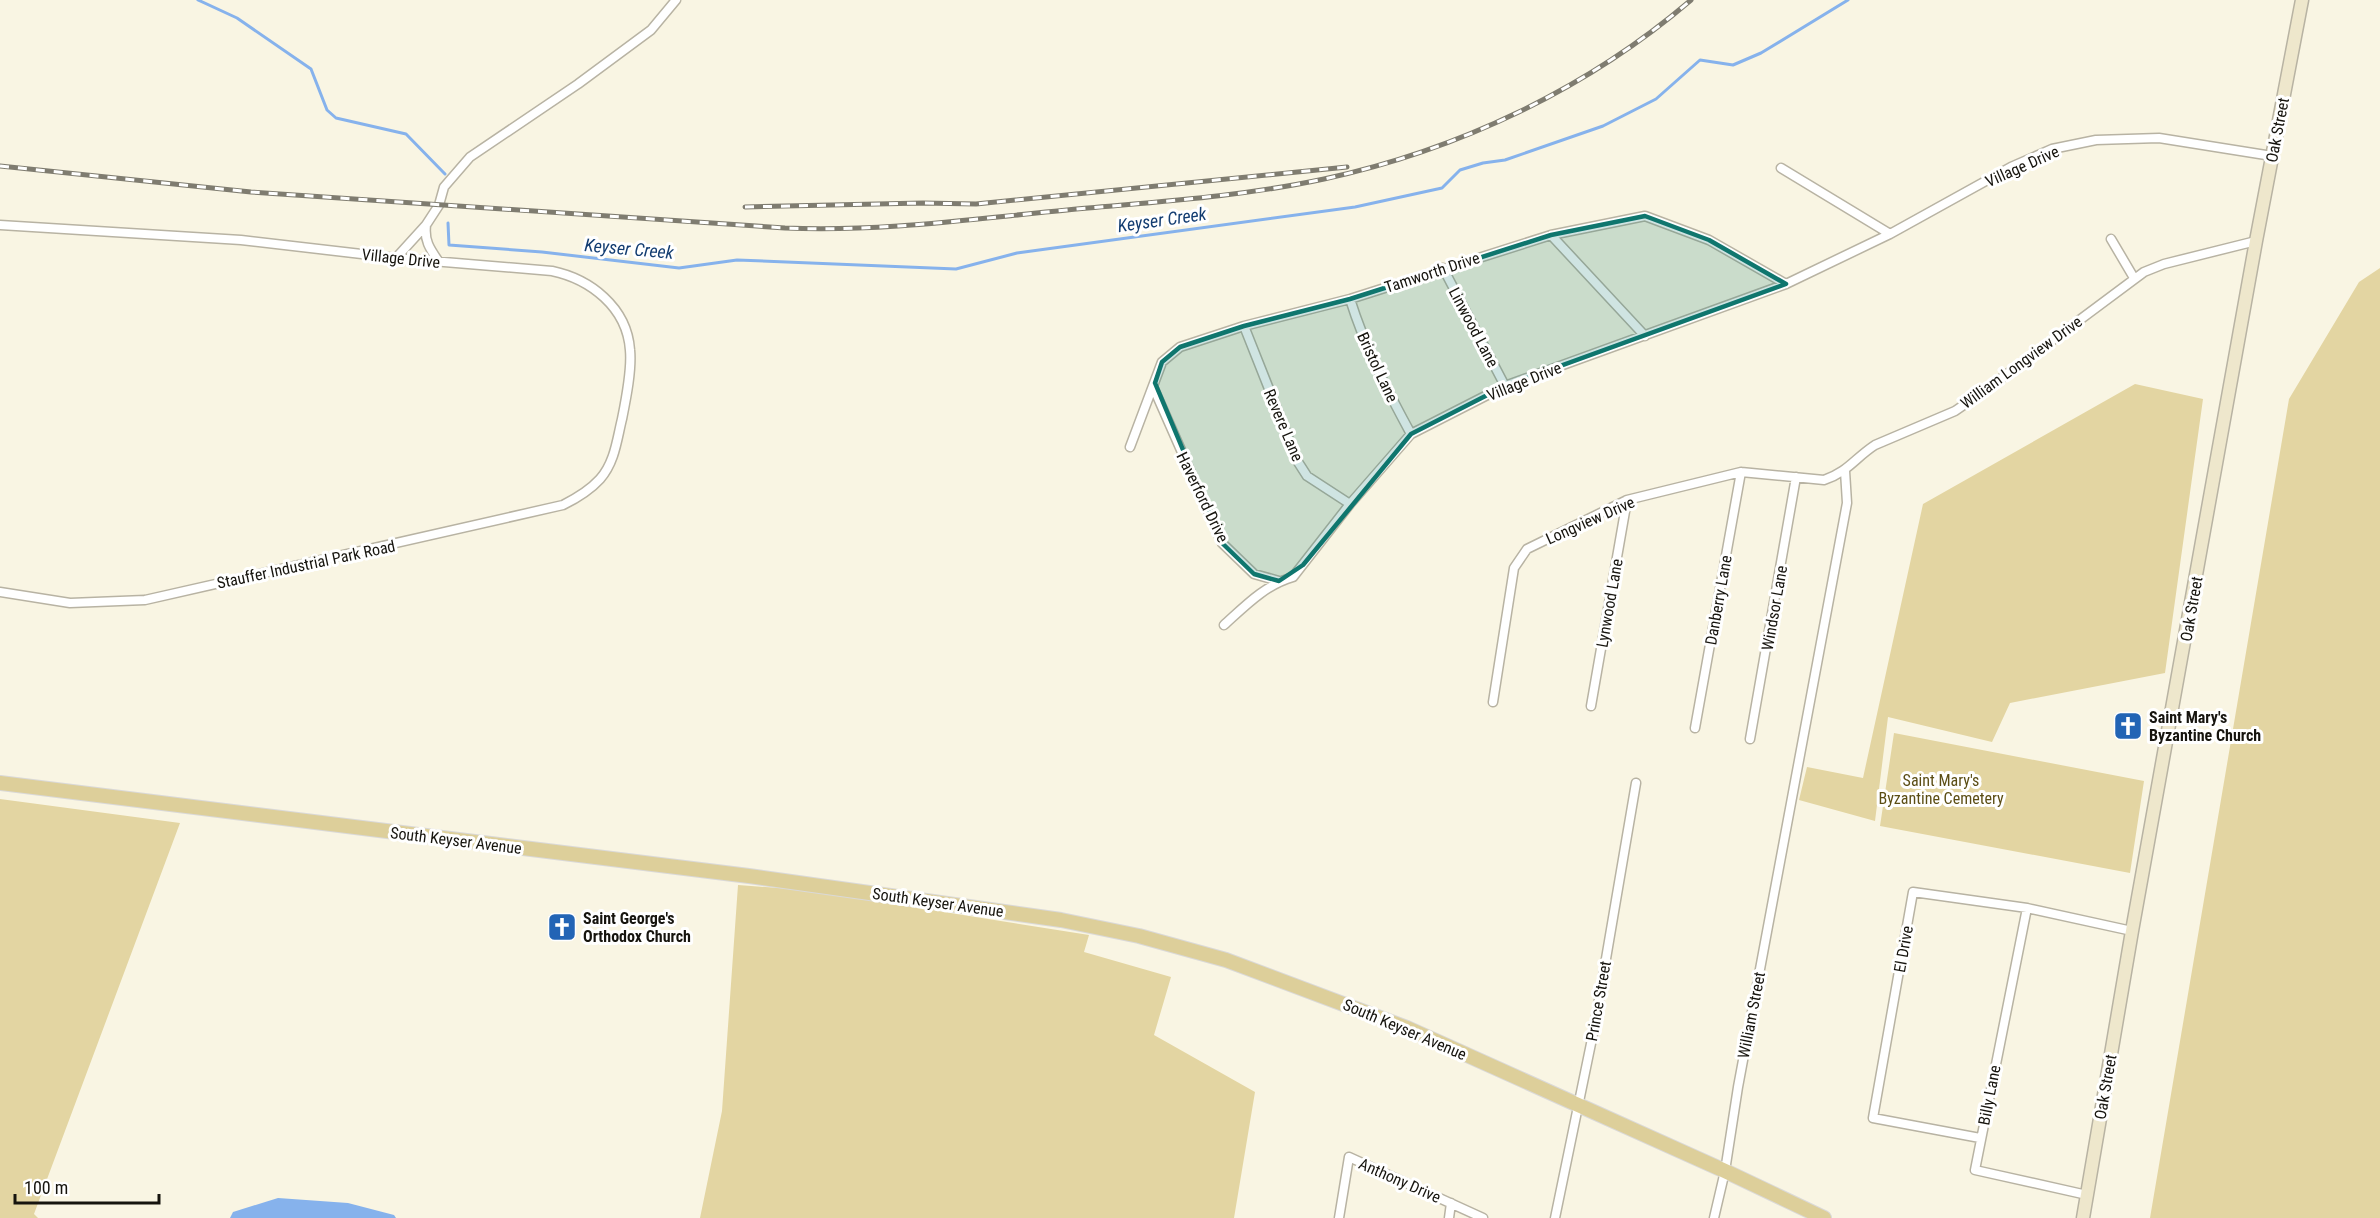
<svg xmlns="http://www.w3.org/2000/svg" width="2380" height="1218" viewBox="0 0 2380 1218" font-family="'Roboto Condensed',sans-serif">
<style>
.green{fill:#e3d5a2}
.water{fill:#86b2ec}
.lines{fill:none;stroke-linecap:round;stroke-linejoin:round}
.stream{stroke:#86b2ec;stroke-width:3}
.street-casing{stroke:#b8b3a3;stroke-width:11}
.secondary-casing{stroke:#b8b3a3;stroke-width:15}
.primary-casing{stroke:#dad9d8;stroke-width:16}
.street{stroke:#fff;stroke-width:8}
.secondary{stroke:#eee7cc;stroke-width:12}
.primary{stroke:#ddcf9a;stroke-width:14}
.rail-casing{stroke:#7f7c70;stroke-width:5}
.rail{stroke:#fff;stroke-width:3;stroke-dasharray:9;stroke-linecap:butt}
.marked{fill:#0f766e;fill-opacity:0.2;stroke:#0f766e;stroke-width:4.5;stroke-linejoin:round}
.labels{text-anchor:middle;stroke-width:6;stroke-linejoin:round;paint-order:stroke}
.street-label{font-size:16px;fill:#16140e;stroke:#fff}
.poi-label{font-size:16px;font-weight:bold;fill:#16140e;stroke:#fff;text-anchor:start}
.park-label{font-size:16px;fill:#5b4d14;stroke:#fff}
.water-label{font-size:18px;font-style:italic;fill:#133d71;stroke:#fff}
</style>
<rect width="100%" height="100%" fill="#f9f5e3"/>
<path class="green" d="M2380 268V1218H2150L2289 399 2359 282Z
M2135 384 2203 399 2165 673 2010 703 1992 742 1888 717 1875 821 1799 800 1807 767 1863 778 1923 504Z
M1894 733 2144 781 2130 873 1880 826Z
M0 799 180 823 34 1214 38 1218H0Z
M738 885 806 890 1089 935 1084 952 1171 977 1154 1035 1255 1092 1234 1218H700L722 1111Z"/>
<path class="water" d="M278 1198 348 1203 394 1215 396 1218H230L233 1212Z"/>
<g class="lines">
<path class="stream" d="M198 0 237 18 311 69 327 110 336 118 406 134 445 174
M448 223 449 245 542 252 679 268 737 260 956 269 1017 253 1355 207 1442 188 1460 170 1483 163 1505 160 1603 126 1656 99 1700 60 1733 65 1761 53 1848 0"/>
<g class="street-casing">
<path id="street" d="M1781 168 1890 234
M0 225 241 240 396 258 552 271C590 279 627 307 630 350 632 370 626 399 622 419 617 439 615 462 600 479 590 490 577 498 563 505L145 600 70 603 0 592
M426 225C424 241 430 249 439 262
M1551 235 1645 336
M2111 239 2134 278
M396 258 426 225 439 205 444 187 470 157 578 84 651 30 676 0
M1443 268 1505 386
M1350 299C1365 347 1387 390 1411 434
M1244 326 1298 462 1307 476 1350 504
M1154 389 1222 543 1254 574 1279 581
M1130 447 1162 362 1180 347 1244 326 1350 299 1551 235 1645 216 1709 240 1786 284
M1224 625C1245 606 1265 585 1293 577L1350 504 1411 434 1505 386 1786 284 1890 234 2011 167 2052 149 2096 140 2159 138 2272 156
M1493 702 1514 568 1527 549 1627 500 1741 472 1824 480C1848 472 1855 458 1875 445L1955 411 1987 389 2144 272 2164 264 2256 241
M1591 706 1627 500
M1695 728 1741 472
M1750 739 1796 477
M2027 908 1975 1170 2087 1195
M1980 1138 1873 1118 1913 892 2027 908 2132 931
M1339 1218 1349 1157 1483 1218
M1449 1218 1451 1203
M1555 1218 1594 1029 1636 783
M1714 1218 1725 1171 1738 1087 1847 503 1845 471"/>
</g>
<g class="secondary-casing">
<path id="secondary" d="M2083 1218 2132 931 2256 241 2302 0"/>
</g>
<g class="primary-casing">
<path id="primary" d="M0 783 749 876 1061 920 1139 936 1226 960 1407 1028 1725 1171 1824 1218"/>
</g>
<use href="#street" class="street"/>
<use href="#secondary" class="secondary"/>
<use href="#primary" class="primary"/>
<g class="rail-casing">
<path id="rail" d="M0 166 251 192 785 228C880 232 972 219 1067 210 1152 202 1240 197 1324 179 1458 150 1587 89 1691 0
M745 207 923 203 976 204 1347 167"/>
</g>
<use href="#rail" class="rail"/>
</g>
<path class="marked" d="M1645 216 1709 240 1786 284 1505 386 1411 434 1303 565 1279 581 1254 574 1222 543 1155 383 1162 362 1180 347 1244 326 1350 299 1551 235Z"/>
<defs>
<g id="church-square" transform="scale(1.5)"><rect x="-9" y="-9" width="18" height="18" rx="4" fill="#2264b5" stroke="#fff"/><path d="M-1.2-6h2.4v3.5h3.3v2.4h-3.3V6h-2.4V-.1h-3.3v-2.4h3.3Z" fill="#fff"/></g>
</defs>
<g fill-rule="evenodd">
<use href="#church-square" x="2128" y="726"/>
<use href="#church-square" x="562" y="927"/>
</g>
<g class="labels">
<g class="street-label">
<text transform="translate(2277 130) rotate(-79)" y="6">Oak Street</text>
<text transform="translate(2022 166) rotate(-24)" y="6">Village Drive</text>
<text transform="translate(401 258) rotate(6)" y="6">Village Drive</text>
<text transform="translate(1432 272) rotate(-18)" y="6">Tamworth Drive</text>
<text transform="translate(1474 327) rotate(62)" y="6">Linwood Lane</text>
<text transform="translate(2021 362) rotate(-36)" y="6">William Longview Drive</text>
<text transform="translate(1378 367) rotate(65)" y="6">Bristol Lane</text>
<text transform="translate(1524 381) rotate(-22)" y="6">Village Drive</text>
<text transform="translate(1284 425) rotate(67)" y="6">Revere Lane</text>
<text transform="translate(1203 497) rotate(64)" y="6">Haverford Drive</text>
<text transform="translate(1590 520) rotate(-24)" y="6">Longview Drive</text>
<text transform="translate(306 564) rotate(-12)" y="6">Stauffer Industrial Park Road</text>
<text transform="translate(1718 600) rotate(-80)" y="6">Danberry Lane</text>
<text transform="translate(1609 603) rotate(-80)" y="6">Lynwood Lane</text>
<text transform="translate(1774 608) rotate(-80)" y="6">Windsor Lane</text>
<text transform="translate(2191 609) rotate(-80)" y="6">Oak Street</text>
<text transform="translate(456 840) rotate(7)" y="6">South Keyser Avenue</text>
<text transform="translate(938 902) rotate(8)" y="6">South Keyser Avenue</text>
<text transform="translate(1903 949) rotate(-80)" y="6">El Drive</text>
<text transform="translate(1598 1001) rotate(-80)" y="6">Prince Street</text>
<text transform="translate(1751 1015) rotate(-79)" y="6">William Street</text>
<text transform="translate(1405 1029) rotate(23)" y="6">South Keyser Avenue</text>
<text transform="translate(2105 1087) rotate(-80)" y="6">Oak Street</text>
<text transform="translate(1989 1095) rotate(-79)" y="6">Billy Lane</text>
<text transform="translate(1400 1180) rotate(24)" y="6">Anthony Drive</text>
</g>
<g class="poi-label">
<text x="2149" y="723">Saint Mary's<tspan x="2149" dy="18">Byzantine Church</tspan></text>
<text x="583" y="924">Saint George's<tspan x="583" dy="18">Orthodox Church</tspan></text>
</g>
<g class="park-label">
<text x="1941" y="786">Saint Mary's<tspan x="1941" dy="18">Byzantine Cemetery</tspan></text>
</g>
<g class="water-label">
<text transform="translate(1162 220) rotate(-8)" y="6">Keyser Creek</text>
<text transform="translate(629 249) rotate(5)" y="6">Keyser Creek</text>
</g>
</g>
<path d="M15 1194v9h144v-9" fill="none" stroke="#16140e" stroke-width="3"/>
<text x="24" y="1194" font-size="18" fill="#16140e" stroke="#ffffff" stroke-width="4.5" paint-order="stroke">100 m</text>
</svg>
